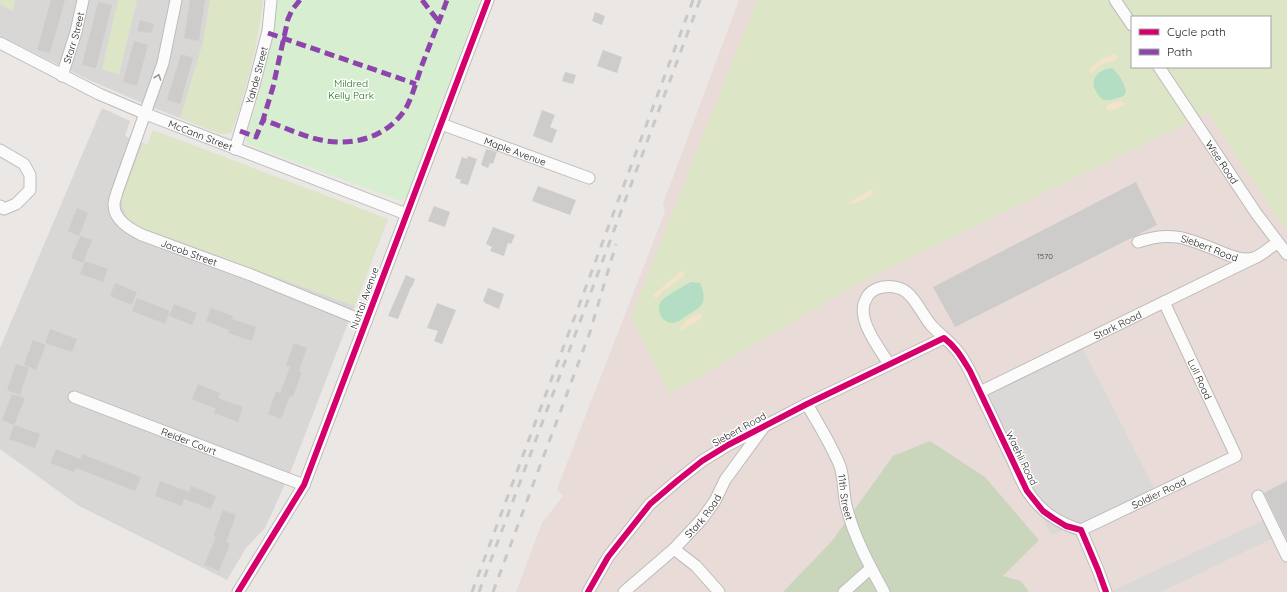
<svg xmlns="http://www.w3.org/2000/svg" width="1287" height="592" viewBox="0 0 1287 592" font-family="Quicksand,sans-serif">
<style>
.residential{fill:#d9d7d6}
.military{fill:#e8dbd8;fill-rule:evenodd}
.grass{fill:#dce5c5;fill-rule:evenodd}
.forest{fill:#cad6bb}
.sand{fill:#f2e3ca}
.park{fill:#d7eed1}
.pitch{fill:#b3dec4}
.parking{fill:#dad9d8}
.building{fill:#ceccca}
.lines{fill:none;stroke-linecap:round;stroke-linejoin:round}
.minor-casing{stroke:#bdbcbb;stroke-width:13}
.minor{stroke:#fcfbfb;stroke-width:11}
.rail{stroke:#c9c8c8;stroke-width:3;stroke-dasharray:8 8;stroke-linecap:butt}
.quiet{stroke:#8e44ad;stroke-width:5;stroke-dasharray:10 5;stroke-linecap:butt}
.cycleway-casing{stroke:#fff;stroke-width:8}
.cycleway{stroke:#d6006c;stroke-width:6}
.oneway{stroke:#979797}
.labels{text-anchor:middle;stroke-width:3;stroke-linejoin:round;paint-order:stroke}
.number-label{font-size:8px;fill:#484848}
.street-label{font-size:10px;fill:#1c1c1c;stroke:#fff}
.park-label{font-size:10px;fill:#1d7014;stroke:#fff}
</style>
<rect width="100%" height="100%" fill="#eae7e4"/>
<path class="residential" d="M0 0H263L254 54 240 107 231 133 221 134 154 108 89 80 0 36Z
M102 108 130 121 125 136 148 145 388 219 291 471 265 528 246 548 227 580 79 506 0 449V348Z"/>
<path class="military" d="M739 0H1287V592H516L542 523 563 496 557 489 665 212 663 204ZM1132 17H1270V67H1132Z"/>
<path class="grass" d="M0 0H15L13 11 0 4Z
M118 0H137L119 75 102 69Z
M210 0H263C258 45 246 90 231 133L221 134 180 118 203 42Z
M757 0H1287V231L1271 208 1208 113 857 284 670 394 631 317ZM1132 17H1270V67H1132Z
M153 130 388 219 354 306 135 225C125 217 124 212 121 200L143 143 147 145Z"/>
<path class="forest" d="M930 441 985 477 1039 540 1003 576 1021 581 1029 592H783L832 541 893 456Z"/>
<path class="sand" d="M1114 54H1117V58L1113 62H1107L1099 66 1092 73H1091L1089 70C1095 64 1105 56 1114 54Z
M1119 101 1125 103 1124 106 1110 111 1106 109V107L1109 104Z
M872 189 873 194C870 197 853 205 848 204V203Z
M681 271 684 272V276L662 292 658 298H655L653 295Z
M700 314 702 315 700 319 682 330 680 329C685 321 691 315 700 314Z"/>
<path class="park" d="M277 0H479L478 5 407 197 401 201 247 144 245 140C249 122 256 105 261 87 268 59 273 30 277 0Z"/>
<path class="pitch" d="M1112 68C1120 75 1123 81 1126 91L1124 96C1117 98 1108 102 1102 99 1101 98 1098 95 1098 94 1087 81 1098 69 1112 68Z
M691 282 700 283C708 303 703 306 686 316 682 319 677 323 672 323 661 322 655 309 662 300 667 295 684 286 691 282Z"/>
<path class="parking" d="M1080 343 1157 494 1051 535 983 390Z
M1268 518 1277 536 1161 592H1110Z"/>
<path class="building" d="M51 0H65L50 53 37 50Z
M190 0H205L199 41 184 38Z
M98 2 112 5 96 68 82 65Z
M595 12 605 16 602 25 592 21Z
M140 20 154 24 151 33 137 31Z
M134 41 148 45 137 86 123 82Z
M603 50 622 57 617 73 597 66Z
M181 54 193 58 180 104 167 100Z
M565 72 576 75 573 84 562 81Z
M542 110 555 115 550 127 557 130 552 143 533 136Z
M486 149 497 152 493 164 490 163 488 168 481 165Z
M468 156 477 159 468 185 460 183 461 180 455 178 462 157 467 159Z
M1136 182 1157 225 955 327 933 287Z
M538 186 576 200 570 215 532 201Z
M434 206 450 212 445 227 428 221Z
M77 208 88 213 79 236 68 231Z
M493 227 515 235 511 244 508 243 504 256 490 251 492 247 486 244Z
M80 236 92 240 83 263 71 258Z
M85 261 108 269 103 282 80 274Z
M406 275 415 279 412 287H411L398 319 388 316Z
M115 283 137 292 132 305 110 296Z
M488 288 504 294 499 309 485 303V302L483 301Z
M137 298 170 311 165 324 132 311Z
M437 303 456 310 442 344 434 341 438 331 427 328Z
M174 304 197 313 192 325 169 316Z
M211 308 233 316 232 319 256 327 252 341 228 333 229 330 206 321Z
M50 329 77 339 72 352 45 343Z
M33 340 46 345 36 370 24 365Z
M294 343 307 348 299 371 302 372 293 397 290 396 281 419 268 414 276 391 280 393 290 367 286 365Z
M16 364 29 368 20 395 7 390Z
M198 384 220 393 218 398 243 407 238 422 214 413 216 409 192 399Z
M12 394 25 398 14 425 2 420Z
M14 425 40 434 35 448 9 439Z
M56 449 80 459 82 454 141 477 135 491 76 468 74 472 50 463Z
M160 481 189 492 191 486 216 496 211 509 184 499 182 506 155 496Z
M1287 481V540L1264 493Z
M223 510 236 515 226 542 230 544 219 571 204 565 216 537 213 536Z"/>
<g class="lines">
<g class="minor-casing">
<g id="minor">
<path id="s1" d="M176 0 163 63 117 192C116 196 114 201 114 205 114 220 130 229 142 235L251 275 366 322"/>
<path d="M1115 0 1132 25"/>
<path id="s2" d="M0 43 99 94 146 114 406 214"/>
<path id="s3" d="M1159 67 1256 213 1287 254"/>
<path id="s4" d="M62 76 76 32 83 0"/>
<path id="s5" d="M441 124 589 178"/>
<path id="s6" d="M235 149 253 89 268 31 271 0"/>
<path d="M0 150 24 164 30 175V190L16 204 4 209 0 206"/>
<path id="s7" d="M1138 242C1172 230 1189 239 1221 252 1231 256 1242 261 1254 258 1261 256 1270 247 1277 243"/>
<path d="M889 364C879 348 855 318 866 299 869 292 876 288 883 287 912 283 916 307 931 325 941 336 953 343 961 356 970 369 976 384 983 399 993 419 1002 439 1012 459 1017 470 1021 482 1028 492 1041 512 1058 523 1081 530L1098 570 1106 592"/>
<path id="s8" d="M980 392 1254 258"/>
<path id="s9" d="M74 397 304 485"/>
<path id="s10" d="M807 404C818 424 831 444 840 466 844 478 843 492 846 505 853 535 869 565 884 592"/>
<path d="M1258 496 1287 556"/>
<path id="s11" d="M1081 530 1236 456 1164 302"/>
<path d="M674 549 696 566 719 592"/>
<path d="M238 592 304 485 488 0"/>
<path d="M588 592 608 557 650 504 677 481 702 461 728 445 807 404 944 338"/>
<path id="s12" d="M624 592 674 549 702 519 715 501 725 480 763 428"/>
<path d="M844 592 871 568"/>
</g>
</g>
<use href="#minor" class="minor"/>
<path class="rail" d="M472 592 693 0
M479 592 700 0
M493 592 590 332 616 244"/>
<path class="quiet" d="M300 0 292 10 288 19 273 87 263 120C282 126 301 136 321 140 353 147 388 137 406 108 413 95 417 79 422 65 430 44 439 22 447 0
M422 0 439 22
M268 33 416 84
M240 131 256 137 263 120"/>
<g class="cycleway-casing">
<path id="cycleway" d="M238 592 304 485 488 0
M588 592 608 557 650 504 677 481 702 461 728 445 807 404 944 338C956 347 962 358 970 371L1027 491 1043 511 1053 518 1066 526 1081 530 1098 570 1106 592"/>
</g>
<use href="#cycleway" class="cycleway"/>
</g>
<defs><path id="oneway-chevron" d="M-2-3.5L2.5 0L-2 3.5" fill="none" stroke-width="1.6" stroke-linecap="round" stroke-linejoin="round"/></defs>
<use class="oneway" href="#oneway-chevron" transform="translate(158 77) rotate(-71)"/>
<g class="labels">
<g class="number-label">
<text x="1045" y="259">1570</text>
</g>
<g class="street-label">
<text dy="4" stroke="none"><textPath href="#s4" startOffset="40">Starr Street</textPath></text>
<text dy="4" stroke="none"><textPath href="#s6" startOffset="77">Yahde Street</textPath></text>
<text dy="4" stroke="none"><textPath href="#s2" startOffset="221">McCann Street</textPath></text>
<text dy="4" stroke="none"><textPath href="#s5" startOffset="79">Maple Avenue</textPath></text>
<text dy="4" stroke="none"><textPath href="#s3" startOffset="114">Wise Road</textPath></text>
<text dy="4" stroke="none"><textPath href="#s7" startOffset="74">Siebert Road</textPath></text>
<text dy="4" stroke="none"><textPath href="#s1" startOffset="308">Jacob Street</textPath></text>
<text transform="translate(364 298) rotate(-70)" y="4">Nuttal Avenue</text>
<text dy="4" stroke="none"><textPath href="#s8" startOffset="153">Stark Road</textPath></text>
<text transform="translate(1200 379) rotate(65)" y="4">Lull Road</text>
<text transform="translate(739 429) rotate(-29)" y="4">Siebert Road</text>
<text dy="4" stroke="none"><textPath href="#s9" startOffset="123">Reider Court</textPath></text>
<text transform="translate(1022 458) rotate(64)" y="4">Waehli Road</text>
<text dy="4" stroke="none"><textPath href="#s11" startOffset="86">Soldier Road</textPath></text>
<text dy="4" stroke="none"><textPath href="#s10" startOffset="102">11th Street</textPath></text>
<text dy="4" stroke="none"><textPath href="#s12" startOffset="110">Stark Road</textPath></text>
</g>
<g class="park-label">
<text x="351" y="87">Mildred<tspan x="351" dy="12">Kelly Park</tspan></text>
</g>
</g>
<rect x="1131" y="16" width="140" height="52" fill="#ffffff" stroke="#a4a4a4"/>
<rect x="1139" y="29" width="20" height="6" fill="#d6006c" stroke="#a4a4a4"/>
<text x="1167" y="36" font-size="12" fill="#1c1c1c">Cycle path</text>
<rect x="1139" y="49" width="20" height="6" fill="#8e44ad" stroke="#a4a4a4"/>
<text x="1167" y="56" font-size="12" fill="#1c1c1c">Path</text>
</svg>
